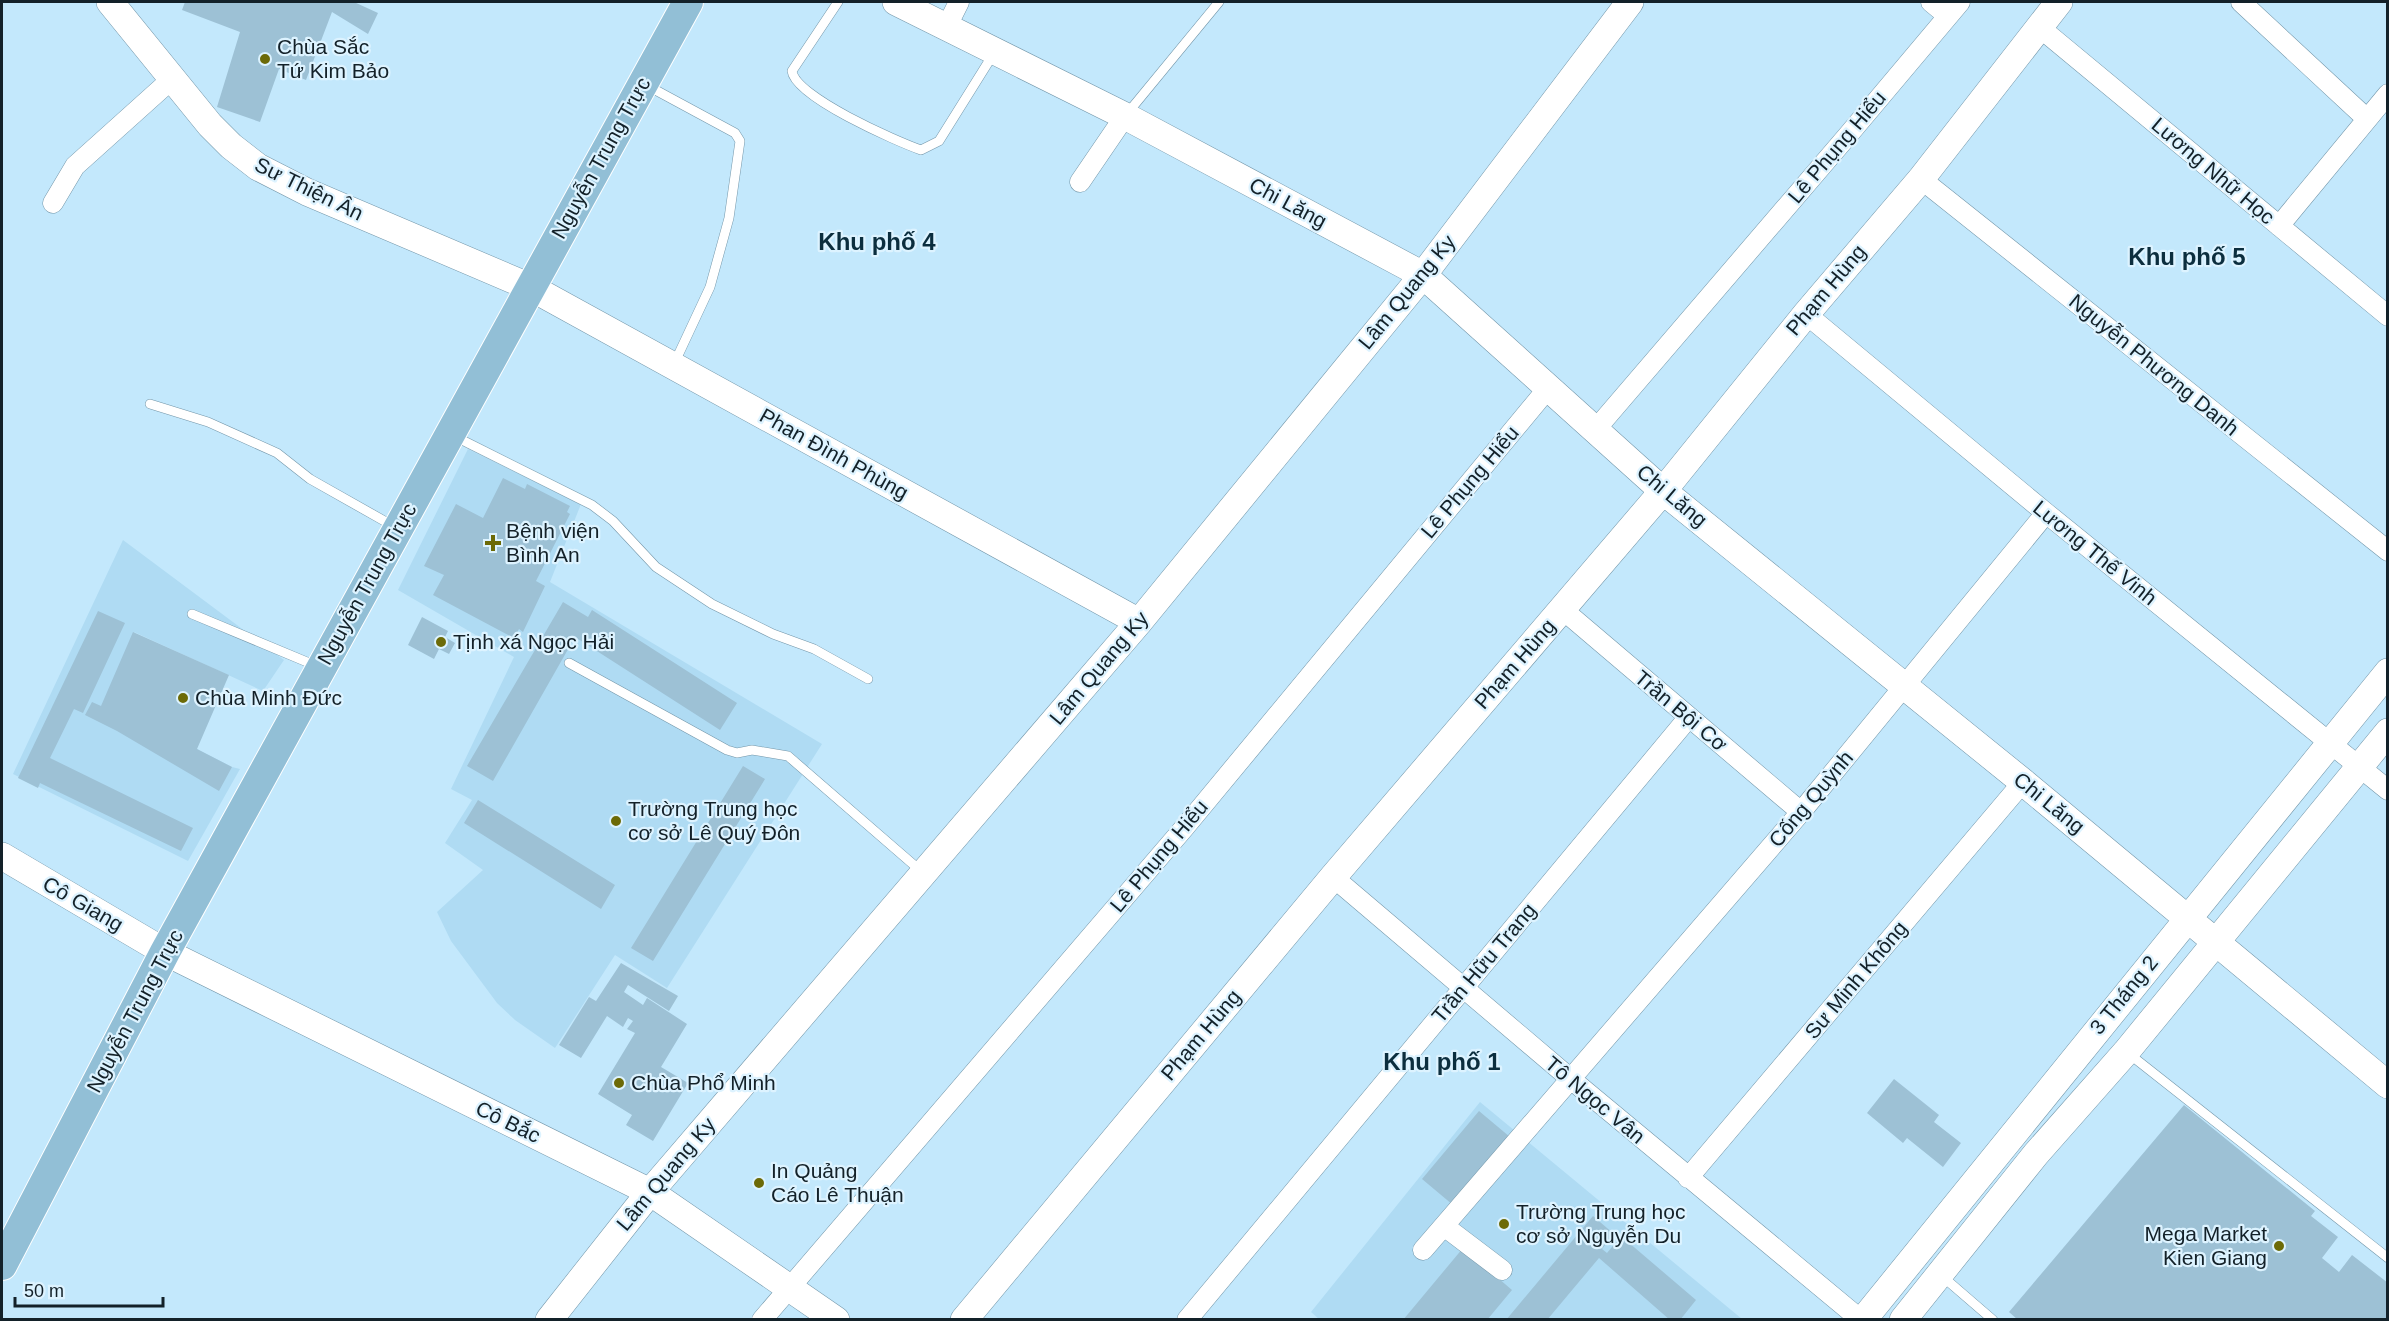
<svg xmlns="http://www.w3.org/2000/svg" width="2389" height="1321" viewBox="0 0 2389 1321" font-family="Helvetica,sans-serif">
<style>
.built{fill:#afdbf3}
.building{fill:#9dc1d5}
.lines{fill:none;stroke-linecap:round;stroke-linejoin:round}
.lane-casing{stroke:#7396a9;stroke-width:10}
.street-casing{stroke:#7396a9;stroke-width:21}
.secondary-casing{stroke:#7396a9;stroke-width:28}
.primary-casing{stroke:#fff;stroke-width:32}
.lane{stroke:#fff;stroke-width:9}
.street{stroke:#fff;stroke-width:20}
.secondary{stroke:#fff;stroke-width:27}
.primary{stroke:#92bfd6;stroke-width:30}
.poi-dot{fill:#6c6a07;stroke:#ddf3ff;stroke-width:2}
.labels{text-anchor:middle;stroke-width:4.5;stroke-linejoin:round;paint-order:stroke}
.poi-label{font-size:21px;fill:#132129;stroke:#ddf3ff;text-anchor:start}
.street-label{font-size:21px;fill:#132129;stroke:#ddf3ff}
.quarter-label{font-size:24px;font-weight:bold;fill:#0c2e3e;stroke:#ddf3ff}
</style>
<rect width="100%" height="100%" fill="#c3e8fc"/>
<path class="built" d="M468 449 581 504 550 582 822 744 667 988 615 955 555 1048 515 1020 497 1003 451 941 437 912 483 870 445 843 472 800 451 789 514 657 398 590Z
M123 540 284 660 263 691 134 632 197 749 232 767 240 769 188 861 13 774Z
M1480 1102 1742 1319 1320 1320 1311 1312Z"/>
<path class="building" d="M185 2H354L378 13 368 34 332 12 306 80 279 69 260 122 217 107 240 32 182 10Z
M503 478 525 489 527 484 570 506 567 512 570 514 536 581 545 586 523 632 519 629 514 638 433 595 444 575 424 566 456 504 483 518Z
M563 602 588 617 592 610 737 703 720 730 575 637 493 781 467 766Z
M98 611 125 623 83 713 74 709 50 758 193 828 181 851 42 784 40 783 38 788 18 778Z
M422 617 448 631 445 637 455 643 449 654 439 649 434 659 408 645Z
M133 632 229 675 197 749 232 767 219 791 117 731 85 715 92 702 101 706Z
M743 766 765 779 653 961 631 948Z
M478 800 615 885 601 909 464 823Z
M621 963 678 996 669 1011 628 985 624 992 643 1005 647 998 687 1024 661 1067 688 1083 653 1141 626 1125 632 1115 598 1094 635 1033 627 1029 633 1021 628 1018 623 1027 607 1016 581 1058 559 1045 589 997 596 1001Z
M1894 1079 1939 1115 1934 1122 1961 1143 1943 1167 1907 1138 1903 1143 1867 1113Z
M2184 1105 2315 1211 2311 1216 2338 1237 2322 1258 2339 1272 2352 1255 2388 1283V1320H2018L2009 1312Z
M1479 1111 1510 1137 1453 1205 1422 1179Z
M1593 1216 1614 1234 1602 1249 1607 1253 1621 1236 1696 1300 1680 1320H1670L1599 1258 1547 1320H1506Z
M1463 1248 1512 1290 1487 1320H1403Z"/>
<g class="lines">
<g class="lane-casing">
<path id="lane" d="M838 2 792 71C795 97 896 141 921 150L939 141 994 53
M648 86 735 133 740 141 729 218 710 287 674 364
M1126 115 1219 2
M150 404 208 422 277 453 310 479 395 527
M454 436 592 505 613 521 656 567 712 604 773 634 814 649 868 679
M192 614 319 667
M569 663 727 750 737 753 752 750 788 756 922 872
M2128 1053 2388 1258
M1942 1276 1993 1320"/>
</g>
<g class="street-casing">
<path id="street" d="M1931 2 1948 16
M2241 2 2367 119
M947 26 959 2
M2038 26 2388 316
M1921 179 2388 551
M1080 182 1125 116
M53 203 75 166 173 78
M2279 226 2388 94
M1806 314 2046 513 2388 790
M1596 429 1849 134 1960 2
M1562 609 1801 812
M1333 877 1572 1080 1861 1320
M1688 1178 2023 782
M1444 1226 1502 1270
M1423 1250 1801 812 2046 513
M762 1320 1184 828 1549 387
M1187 1320 1689 717"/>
</g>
<g class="secondary-casing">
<path id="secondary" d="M110 2 210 125 231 146 258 167 307 192 530 287 1139 622
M896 2 1125 116 1423 275 1663 491 2023 782 2388 1085
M2 856 165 952 650 1192 836 1320
M549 1320 650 1192 1139 622 1423 275 1630 2
M964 1320 1333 877 1663 491 1806 314 1921 179 2059 2
M1863 1320 2388 672
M1903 1320 2036 1154 2126 1052 2388 732"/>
</g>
<g class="primary-casing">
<path id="primary" d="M2 1265 165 952 688 2"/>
</g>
<use href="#lane" class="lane"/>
<use href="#street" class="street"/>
<use href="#secondary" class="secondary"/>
<use href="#primary" class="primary"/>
</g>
<g class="poi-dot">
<circle cx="265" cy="59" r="6"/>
<path d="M490 534h6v6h6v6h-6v6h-6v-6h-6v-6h6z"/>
<circle cx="441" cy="642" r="6"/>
<circle cx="183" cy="698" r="6"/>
<circle cx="616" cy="821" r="6"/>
<circle cx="619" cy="1083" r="6"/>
<circle cx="759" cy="1183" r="6"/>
<circle cx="1504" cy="1224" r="6"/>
<circle cx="2279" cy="1246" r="6"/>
</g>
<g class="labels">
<g class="poi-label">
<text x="277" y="54">Chùa Sắc<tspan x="277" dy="24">Tứ Kim Bảo</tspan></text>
<text x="506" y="538">Bệnh viện<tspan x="506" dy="24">Bình An</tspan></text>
<text x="453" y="649">Tịnh xá Ngọc Hải</text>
<text x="195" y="705">Chùa Minh Đức</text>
<text x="628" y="816">Trường Trung học<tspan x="628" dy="24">cơ sở Lê Quý Đôn</tspan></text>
<text x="631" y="1090">Chùa Phổ Minh</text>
<text x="771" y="1178">In Quảng<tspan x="771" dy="24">Cáo Lê Thuận</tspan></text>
<text x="1516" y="1219">Trường Trung học<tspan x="1516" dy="24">cơ sở Nguyễn Du</tspan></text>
<text x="2267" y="1241" text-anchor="end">Mega Market<tspan x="2267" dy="24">Kien Giang</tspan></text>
</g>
<g class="street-label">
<text transform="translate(1837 147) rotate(-50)" y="7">Lê Phụng Hiểu</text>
<text transform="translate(601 158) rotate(-61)" y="7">Nguyễn Trung Trực</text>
<text transform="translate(2213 171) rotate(40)" y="7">Lương Nhữ Học</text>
<text transform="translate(309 189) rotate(26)" y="7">Sư Thiện Ân</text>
<text transform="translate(1288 203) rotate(28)" y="7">Chi Lăng</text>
<text transform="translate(1826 290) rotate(-50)" y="7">Phạm Hùng</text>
<text transform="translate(1407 292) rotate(-51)" y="7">Lâm Quang Ky</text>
<text transform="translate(2154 365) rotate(39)" y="7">Nguyễn Phương Danh</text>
<text transform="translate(834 454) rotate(29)" y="7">Phan Đình Phùng</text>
<text transform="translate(1470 482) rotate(-50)" y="7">Lê Phụng Hiểu</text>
<text transform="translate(1672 496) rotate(40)" y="7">Chi Lăng</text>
<text transform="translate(2095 553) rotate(39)" y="7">Lương Thế Vinh</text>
<text transform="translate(367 584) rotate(-61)" y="7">Nguyễn Trung Trực</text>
<text transform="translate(1515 664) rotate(-49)" y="7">Phạm Hùng</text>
<text transform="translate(1099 668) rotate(-50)" y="7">Lâm Quang Ky</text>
<text transform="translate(1681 711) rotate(40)" y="7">Trần Bội Cơ</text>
<text transform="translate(1811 799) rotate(-50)" y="7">Cống Quỳnh</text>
<text transform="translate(2049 803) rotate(39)" y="7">Chi Lăng</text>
<text transform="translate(1159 856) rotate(-50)" y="7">Lê Phụng Hiểu</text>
<text transform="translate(83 904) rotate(30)" y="7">Cô Giang</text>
<text transform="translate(1484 963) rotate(-50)" y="7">Trần Hữu Trang</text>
<text transform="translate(1856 980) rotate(-50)" y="7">Sư Minh Không</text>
<text transform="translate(2124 995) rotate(-51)" y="7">3 Tháng 2</text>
<text transform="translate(135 1011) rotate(-62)" y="7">Nguyễn Trung Trực</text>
<text transform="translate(1201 1035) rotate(-50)" y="7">Phạm Hùng</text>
<text transform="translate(1595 1100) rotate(40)" y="7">Tô Ngọc Vân</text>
<text transform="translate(508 1122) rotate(26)" y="7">Cô Bắc</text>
<text transform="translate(666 1174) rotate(-50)" y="7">Lâm Quang Ky</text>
</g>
<g class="quarter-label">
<text x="877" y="250">Khu phố 4</text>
<text x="2187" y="265">Khu phố 5</text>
<text x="1442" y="1070">Khu phố 1</text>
</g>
</g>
<rect width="2389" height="1321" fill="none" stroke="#132129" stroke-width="6"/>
<path d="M15 1297v9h148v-9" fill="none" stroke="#132129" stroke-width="3"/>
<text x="24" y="1297" font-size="18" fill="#132129" stroke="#ddf3ff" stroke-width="4.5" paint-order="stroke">50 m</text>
</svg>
